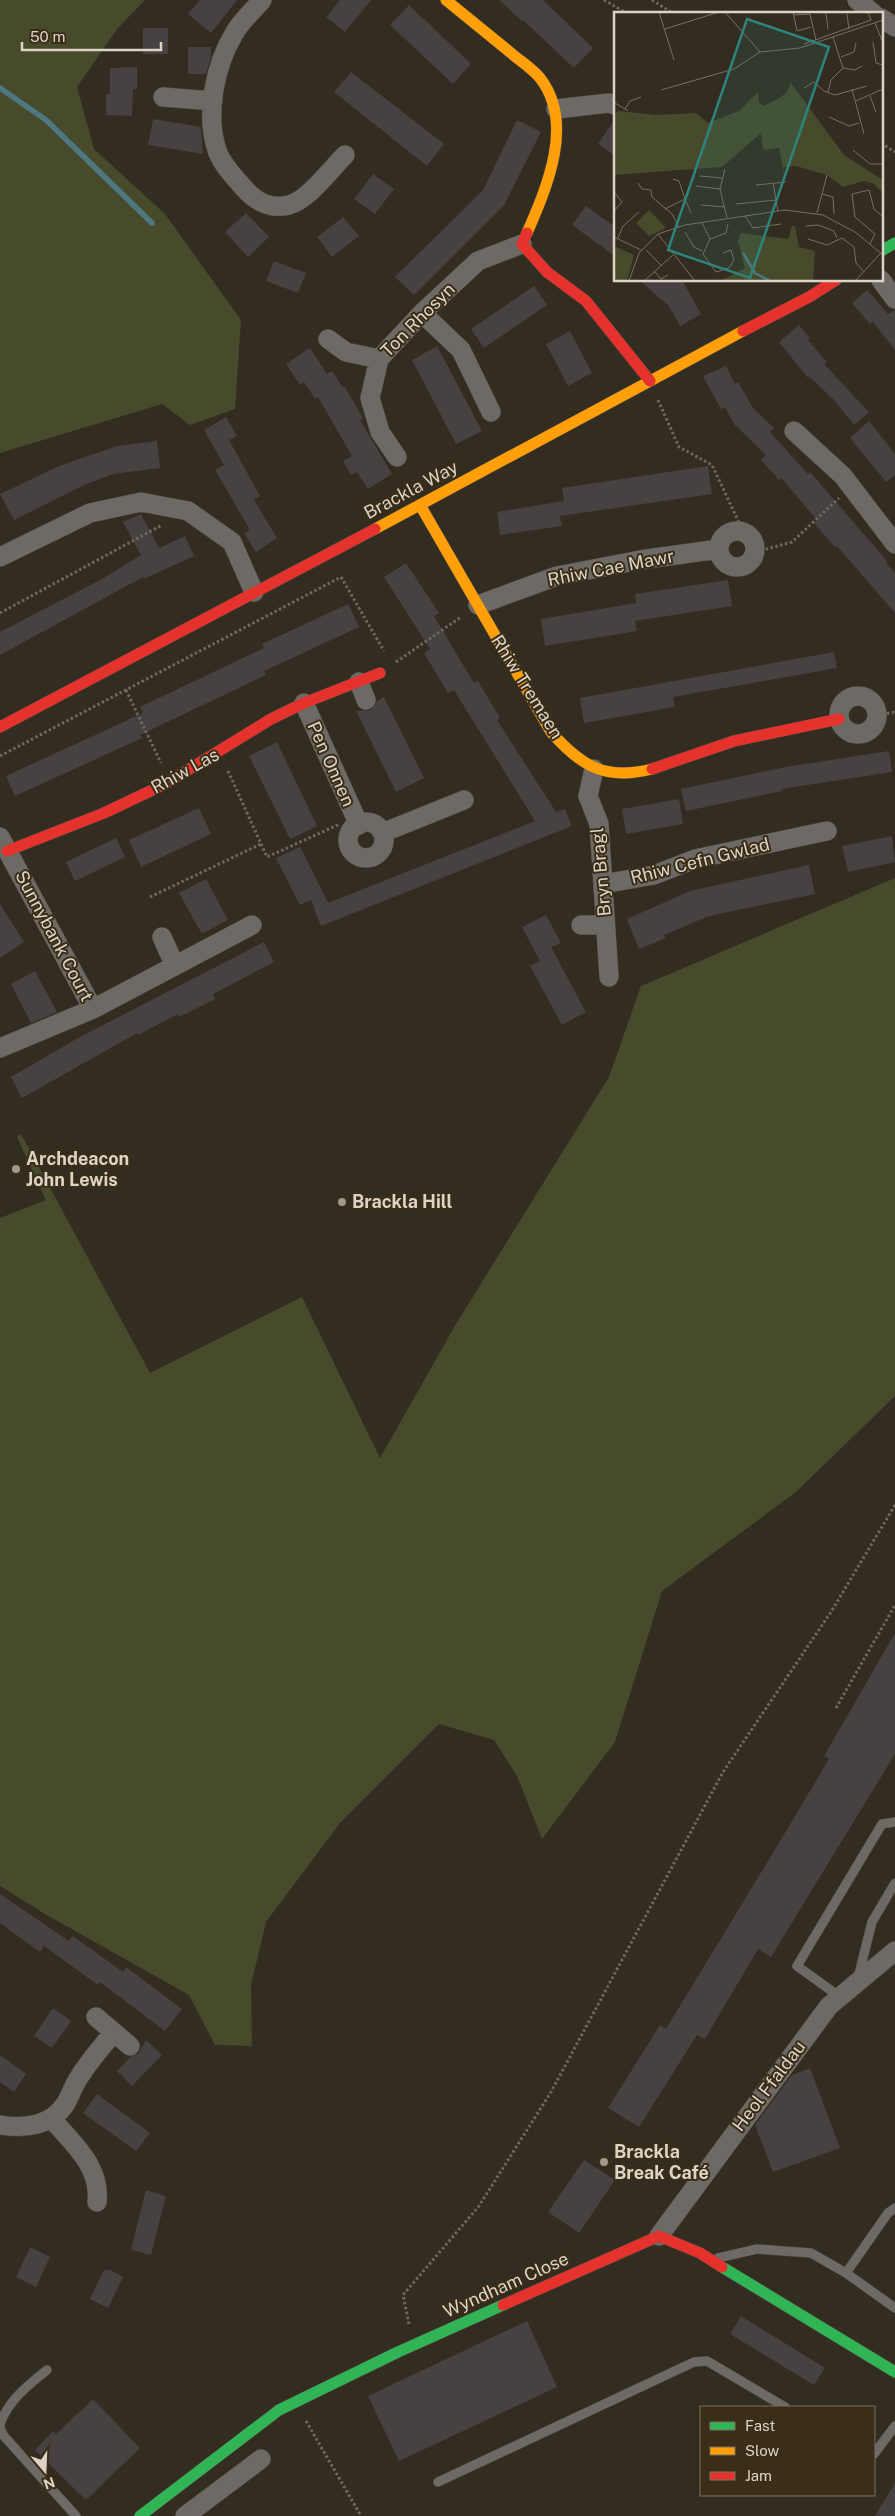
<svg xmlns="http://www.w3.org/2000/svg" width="895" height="2516" viewBox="0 0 895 2516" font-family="'Public Sans',sans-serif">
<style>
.green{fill:#474b2c}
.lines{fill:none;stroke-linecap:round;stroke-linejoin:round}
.stream{stroke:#4d7881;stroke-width:5.5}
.building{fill:#474142}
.lane-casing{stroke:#504940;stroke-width:10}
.street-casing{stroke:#504940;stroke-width:20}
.fast-casing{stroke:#504940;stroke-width:12}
.slow-casing{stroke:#504940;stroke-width:12}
.jam-casing{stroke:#504940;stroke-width:12}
.path{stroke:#6d6863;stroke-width:3;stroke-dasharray:2.5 2.5;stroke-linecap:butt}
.lane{stroke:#6d6965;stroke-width:9}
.street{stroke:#6d6965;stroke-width:19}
.fast{stroke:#30b455;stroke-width:11}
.slow{stroke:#ff9f0a;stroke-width:11}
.jam{stroke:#e5322d;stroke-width:11}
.poi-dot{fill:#a1998d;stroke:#3b2e18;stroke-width:2}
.labels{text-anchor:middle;stroke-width:4;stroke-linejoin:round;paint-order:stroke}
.street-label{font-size:18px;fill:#dcd4c7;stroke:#3b2e18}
.poi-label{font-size:18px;font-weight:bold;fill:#dcd4c7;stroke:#3b2e18;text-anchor:start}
.inset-river{fill:none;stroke:#4d7881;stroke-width:2.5}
.inset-road{fill:none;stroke:#776f63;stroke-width:1}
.view{fill:#2e847b;fill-opacity:0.15;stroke:#2e847b;stroke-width:2.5}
.inset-edge{fill:none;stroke:#dcd4c7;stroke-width:2.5}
</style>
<rect width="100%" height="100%" fill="#332c20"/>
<path class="green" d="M0 0H145L117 29 77 87 94 149 165 214 241 320 235 409 190 425 162 404 0 453Z
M895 878V1396L796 1492 662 1591 615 1742 542 1839 517 1776 494 1740 439 1724 340 1823 266 1922 251 1985 252 2046 215 2045 189 1995 45 1914 0 1886V1218L46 1200 17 1137 21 1134 150 1373 302 1297 380 1458 456 1324 609 1077 641 986Z"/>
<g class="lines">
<path class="stream" d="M0 88 46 120 152 223"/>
</g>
<path class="building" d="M200 0H237L211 33 188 14Z
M340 0H371L345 32 326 17Z
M499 0H543L593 48 574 68 523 20 522 21Z
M409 5 471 64 453 84 390 25Z
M143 28H168V54H143Z
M188 47H211V57L206 74H188Z
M137 67V89H133L132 116 106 115V94H110V68Z
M351 72 444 144 427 166 334 92Z
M153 119 201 127 203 154 148 145Z
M615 119V156L598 144Z
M517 120 541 132 504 205 414 295 395 277 483 190Z
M373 174 394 189 375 214 354 199Z
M586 206 615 227V256L572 225Z
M246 213 269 237 248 257 225 232Z
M343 217 359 236 332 257 317 237Z
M274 261 306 273 298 293 266 281Z
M639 280H682L701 314 680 326 669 306Z
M534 286 547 305 484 348 471 329Z
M867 290 888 314 895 310V350L873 322 870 324 852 303Z
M799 325 810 338 808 340 827 362 824 364 869 412 854 425 833 399 809 376 808 378 779 342Z
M570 331 592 373 568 386 546 344Z
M437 346 482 431 456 444 412 360Z
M310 348 327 374 332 371 343 388 345 387 363 418 360 420 392 474 368 489 357 472 351 475 343 461 352 456 318 397 315 399 304 382 300 385 286 364Z
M726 366 735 384 738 382 753 408 774 428 770 432 808 474 810 472 888 562 886 563 895 573V613L837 546 835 547 814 523 817 520 781 478 779 480 761 460 766 455 734 424 725 407 721 409 703 376Z
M226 417 237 436 229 440 260 496 254 500 277 538 256 552 244 533 250 530 215 470 224 465 204 430Z
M869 421 895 454V475L886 482 850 438Z
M157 441 160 468 113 474 84 485 14 520 0 494 59 466 117 446Z
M708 466 712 494 560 516 562 526 500 535 497 512 564 501 562 488Z
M141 514 159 548 185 536 194 556 144 579 143 577 0 655V632L102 579 141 555 123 522Z
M406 563 439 613 434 616 474 683 478 681 500 718 497 720 556 812 565 809 572 826 321 926 311 900 300 905 276 858 300 847 328 903 535 821 454 690 448 693 424 653 430 649 384 577Z
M728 580 732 606 635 621 637 631 545 646 541 619 636 603 635 594Z
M348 604 359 627 264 671 266 675 140 735 142 738 15 796 6 776 143 713 140 707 264 648 262 644Z
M834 652 837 668 673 697 675 707 584 723 580 698Z
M384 697 424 778 396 792 356 711 371 710 377 701Z
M277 742 317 826 290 839 249 756Z
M889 751 892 772 781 789 782 791 686 811 681 789 786 767Z
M679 799 683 824 626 834 622 809Z
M199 808 211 834 141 867 129 840Z
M892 836 895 862 848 872 842 846Z
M116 838 125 857 75 881 66 862Z
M809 865 815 894 709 916 664 935 666 938 639 949 627 919 690 891Z
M206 879 228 920 202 934 179 893Z
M0 904 24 942 0 958Z
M546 915 561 943 551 947 586 1012 562 1025 530 966 540 961 522 927Z
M264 942 274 962 213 994 215 999 179 1017 178 1014 138 1035 137 1033 22 1098 11 1077 78 1038Z
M35 971 57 1012 31 1023 11 984Z
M895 1633V1754L771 1957 758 1949 705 2039 697 2035 639 2127 608 2108 660 2025 666 2029 774 1851 829 1759 824 1756Z
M0 1894 69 1941 73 1936 123 1972 126 1967 182 2009 165 2031 100 1982 98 1985 44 1946 40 1952 0 1923Z
M53 2008 71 2021 52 2048 34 2036Z
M146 2040 162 2055 132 2086 117 2071 130 2057 138 2054Z
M0 2055 26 2074 14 2092 0 2082Z
M810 2068 840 2148 773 2172 755 2125 792 2075Z
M97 2094 150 2133 136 2151 83 2113Z
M584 2160 615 2180 579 2233 548 2212Z
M146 2190 166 2196 151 2255 131 2250Z
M30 2247 50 2257 36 2287 16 2277Z
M104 2270H110L123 2277 108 2308 90 2299Z
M741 2316 825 2368 814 2385 730 2334Z
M527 2321 557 2387 399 2461 368 2396Z
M93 2399 140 2448 86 2500 35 2450 53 2431 56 2434Z
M895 2483V2516H875Z"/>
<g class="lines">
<g class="lane-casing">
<path id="lane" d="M858 1978 872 1922 895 1883
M840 1997 797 1966 882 1824 895 1822
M718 2258 757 2249 811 2253 846 2273 895 2308
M846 2273 888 2213 895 2208
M0 2424C8 2401 28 2385 47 2370
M0 2427 3 2435 76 2516
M874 2454 895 2426
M438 2482 694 2362 707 2361 785 2407"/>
</g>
<g class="street-casing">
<path id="street" d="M262 0C254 10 242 20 235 32 215 65 204 115 218 153 223 165 234 177 243 187 255 201 269 210 289 205 308 200 330 170 345 155
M857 0 874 14
M881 18 895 27
M163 97 213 101
M556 109 609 103 615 105
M881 280 895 299
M422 313 461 350 491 412
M328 339 346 352 379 359
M794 431 843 476 895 544
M397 457 380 432 370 398 379 359 422 313 478 261 522 244
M719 549a18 18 0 1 1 36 0a18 18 0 1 1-36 0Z
M0 557 90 513 141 502 188 511 232 542 254 592
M478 605 557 576 640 560 719 549
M359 682 366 700
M839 715a19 19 0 1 1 38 0a19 19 0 1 1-38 0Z
M304 703 359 825
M594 769 588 796 599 824 609 977
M348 840a18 18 0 1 1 36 0a18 18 0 1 1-36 0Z
M382 833 464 800
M0 837 93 1009
M603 884 654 875 695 859 827 831
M581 925H605
M162 937 175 966
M0 1048 93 1009 252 925
M96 2017 130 2046
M51 2118C73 2144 101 2166 97 2202
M0 2125C24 2129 52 2126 66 2103 70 2096 73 2087 78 2079 88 2062 101 2048 113 2033
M659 2236 829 2006 895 1951
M185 2516 261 2459"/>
</g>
<g class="fast-casing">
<path id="fast" d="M881 251 895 243
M722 2267 895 2372
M140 2516 279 2410 398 2352 503 2305"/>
</g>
<g class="slow-casing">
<path id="slow" d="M446 0C468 18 489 35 511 53 520 61 532 68 540 78 575 123 547 187 527 233
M420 505 551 732C581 766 605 781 652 769
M375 529 743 331"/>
</g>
<g class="jam-casing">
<path id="jam" d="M527 233 522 244 547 272 586 301 650 381
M743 331 809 297 836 280
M0 727 375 529
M652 769 734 741 839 719
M7 851 104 813 165 784 271 719 304 703 380 673
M503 2305 659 2236 700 2253 722 2267"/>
</g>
<path class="path" d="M604 0 628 14
M652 0 674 14
M881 143 895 152
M658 400 679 447 712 465 743 531
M756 552 792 542 839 498
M341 577 384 651
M0 613 162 525
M396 662 461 617
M126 690 161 763
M877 715 895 712
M0 756 341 577
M228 771 267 857 340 824
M150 897 261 844
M836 1708 895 1605
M409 2324 403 2295 479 2206 551 2092 723 1772 831 1612 895 1505
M306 2421 361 2516"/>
<use href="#lane" class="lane"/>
<use href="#street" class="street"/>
<use href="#fast" class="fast"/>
<use href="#slow" class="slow"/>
<use href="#jam" class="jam"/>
</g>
<g class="poi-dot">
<circle cx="16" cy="1169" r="5"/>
<circle cx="342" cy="1202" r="5"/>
<circle cx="604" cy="2162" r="5"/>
</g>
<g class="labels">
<g class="street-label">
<text transform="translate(418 320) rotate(-45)" y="6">Ton Rhosyn</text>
<text transform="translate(411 490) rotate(-28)" y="6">Brackla Way</text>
<text transform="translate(611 568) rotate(-11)" y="6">Rhiw Cae Mawr</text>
<text transform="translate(527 687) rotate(58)" y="6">Rhiw Tremaen</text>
<text transform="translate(331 764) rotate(66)" y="6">Pen Onnen</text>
<text transform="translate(185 771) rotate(-29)" y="6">Rhiw Las</text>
<text transform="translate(700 861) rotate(-14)" y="6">Rhiw Cefn Gwlad</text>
<text transform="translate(601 872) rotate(-95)" y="6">Bryn Bragl</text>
<text transform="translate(54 936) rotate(62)" y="6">Sunnybank Court</text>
<text transform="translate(769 2086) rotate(-53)" y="6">Heol Ffaldau</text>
<text transform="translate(506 2285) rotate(-24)" y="6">Wyndham Close</text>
</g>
<g class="poi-label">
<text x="26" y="1165">Archdeacon<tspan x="26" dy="21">John Lewis</tspan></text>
<text x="352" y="1208">Brackla Hill</text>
<text x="614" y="2158">Brackla<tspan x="614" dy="21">Break Café</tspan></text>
</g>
</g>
<g transform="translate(614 12)">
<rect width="269" height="269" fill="#332c20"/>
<path d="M177 71 230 143 269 168V181L260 172 250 169 229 175 213 163 182 154 170 155V161L165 136 149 138 147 121 108 155 0 163V102L4 99 42 103 82 101 94 111 125 99 144 80 145 91 150 94 162 88 172 81ZM35 198 52 216 35 224 22 211ZM178 214H181L185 235 201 239 199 269H106L131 256 124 229 127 221 174 227ZM0 234 20 243 13 269H0Z" fill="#474b2c"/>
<path class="inset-river" d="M129 241 141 261 156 269"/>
<path class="inset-road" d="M45 0 60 48M111 0 146 40 186 36 269 8M179 0 183 19 197 15M208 0H233M212 1 214 17M233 2 235 17M180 3 196 2 202 28M261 11 269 31M51 17 105 0M259 30 262 51 269 53M190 32 257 8 254 0M227 45 240 40 242 31M229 56 241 58 248 54M190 76 200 70 210 79 221 83 253 74M238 77 250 122M47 78 120 57 146 40M214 80 217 68 229 56 219 25M256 84 262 100M242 89 269 77M1 91 14 99M11 97 16 89 27 85M215 105 235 114 245 111M239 138 256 152H269M86 164 108 166M24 171 28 177 37 178 38 185 58 202 65 215M159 171 164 199M142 173 172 170M82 174 106 177 113 206M106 177 111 157M0 180 8 190 0 199M208 182 219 185 220 202M71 187 77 201M122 192 162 188M87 193 111 195M51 197 71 187 65 169 59 167M203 201 213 163M131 204 139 216 167 212M88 211 96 227 89 242 102 260 115 256 120 248 117 238 109 241M192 214 204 213 220 219 223 226M71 220 80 235 88 239M44 222 81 269M0 225 27 238M4 226 9 214 25 200M96 227 112 221 114 212M194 227 213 233 228 226 240 235 242 251 249 259M256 232 261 222 241 205 238 182 255 178 260 197 268 204M32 238 48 254M41 260 47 267 54 263M15 269 25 241 44 222 71 213 171 198 209 203 241 220 269 243M30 269 59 243M241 269 267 241"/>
<path class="view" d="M133 7 215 35 136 266 54 238Z"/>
<rect width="269" height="269" class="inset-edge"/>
</g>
<rect x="700" y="2406" width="175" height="90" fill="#3b2e18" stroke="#7b705e"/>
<rect x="710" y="2422" width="25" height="8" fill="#30b455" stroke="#7b705e"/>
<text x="745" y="2431" font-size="15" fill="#dcd4c7">Fast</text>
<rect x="710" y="2447" width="25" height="8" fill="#ff9f0a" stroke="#7b705e"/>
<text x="745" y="2456" font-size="15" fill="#dcd4c7">Slow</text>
<rect x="710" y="2472" width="25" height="8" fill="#e5322d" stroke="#7b705e"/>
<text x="745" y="2481" font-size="15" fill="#dcd4c7">Jam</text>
<g transform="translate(45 2471) rotate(161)" stroke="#3b2e18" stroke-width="4" paint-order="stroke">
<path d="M0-4L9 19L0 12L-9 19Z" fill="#dcd4c7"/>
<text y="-8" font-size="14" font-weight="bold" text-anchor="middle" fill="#dcd4c7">N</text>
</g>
<path d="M22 42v8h139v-8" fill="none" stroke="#dcd4c7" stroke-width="2.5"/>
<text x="30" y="42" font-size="15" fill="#dcd4c7" stroke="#3b2e18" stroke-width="4" paint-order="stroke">50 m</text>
</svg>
